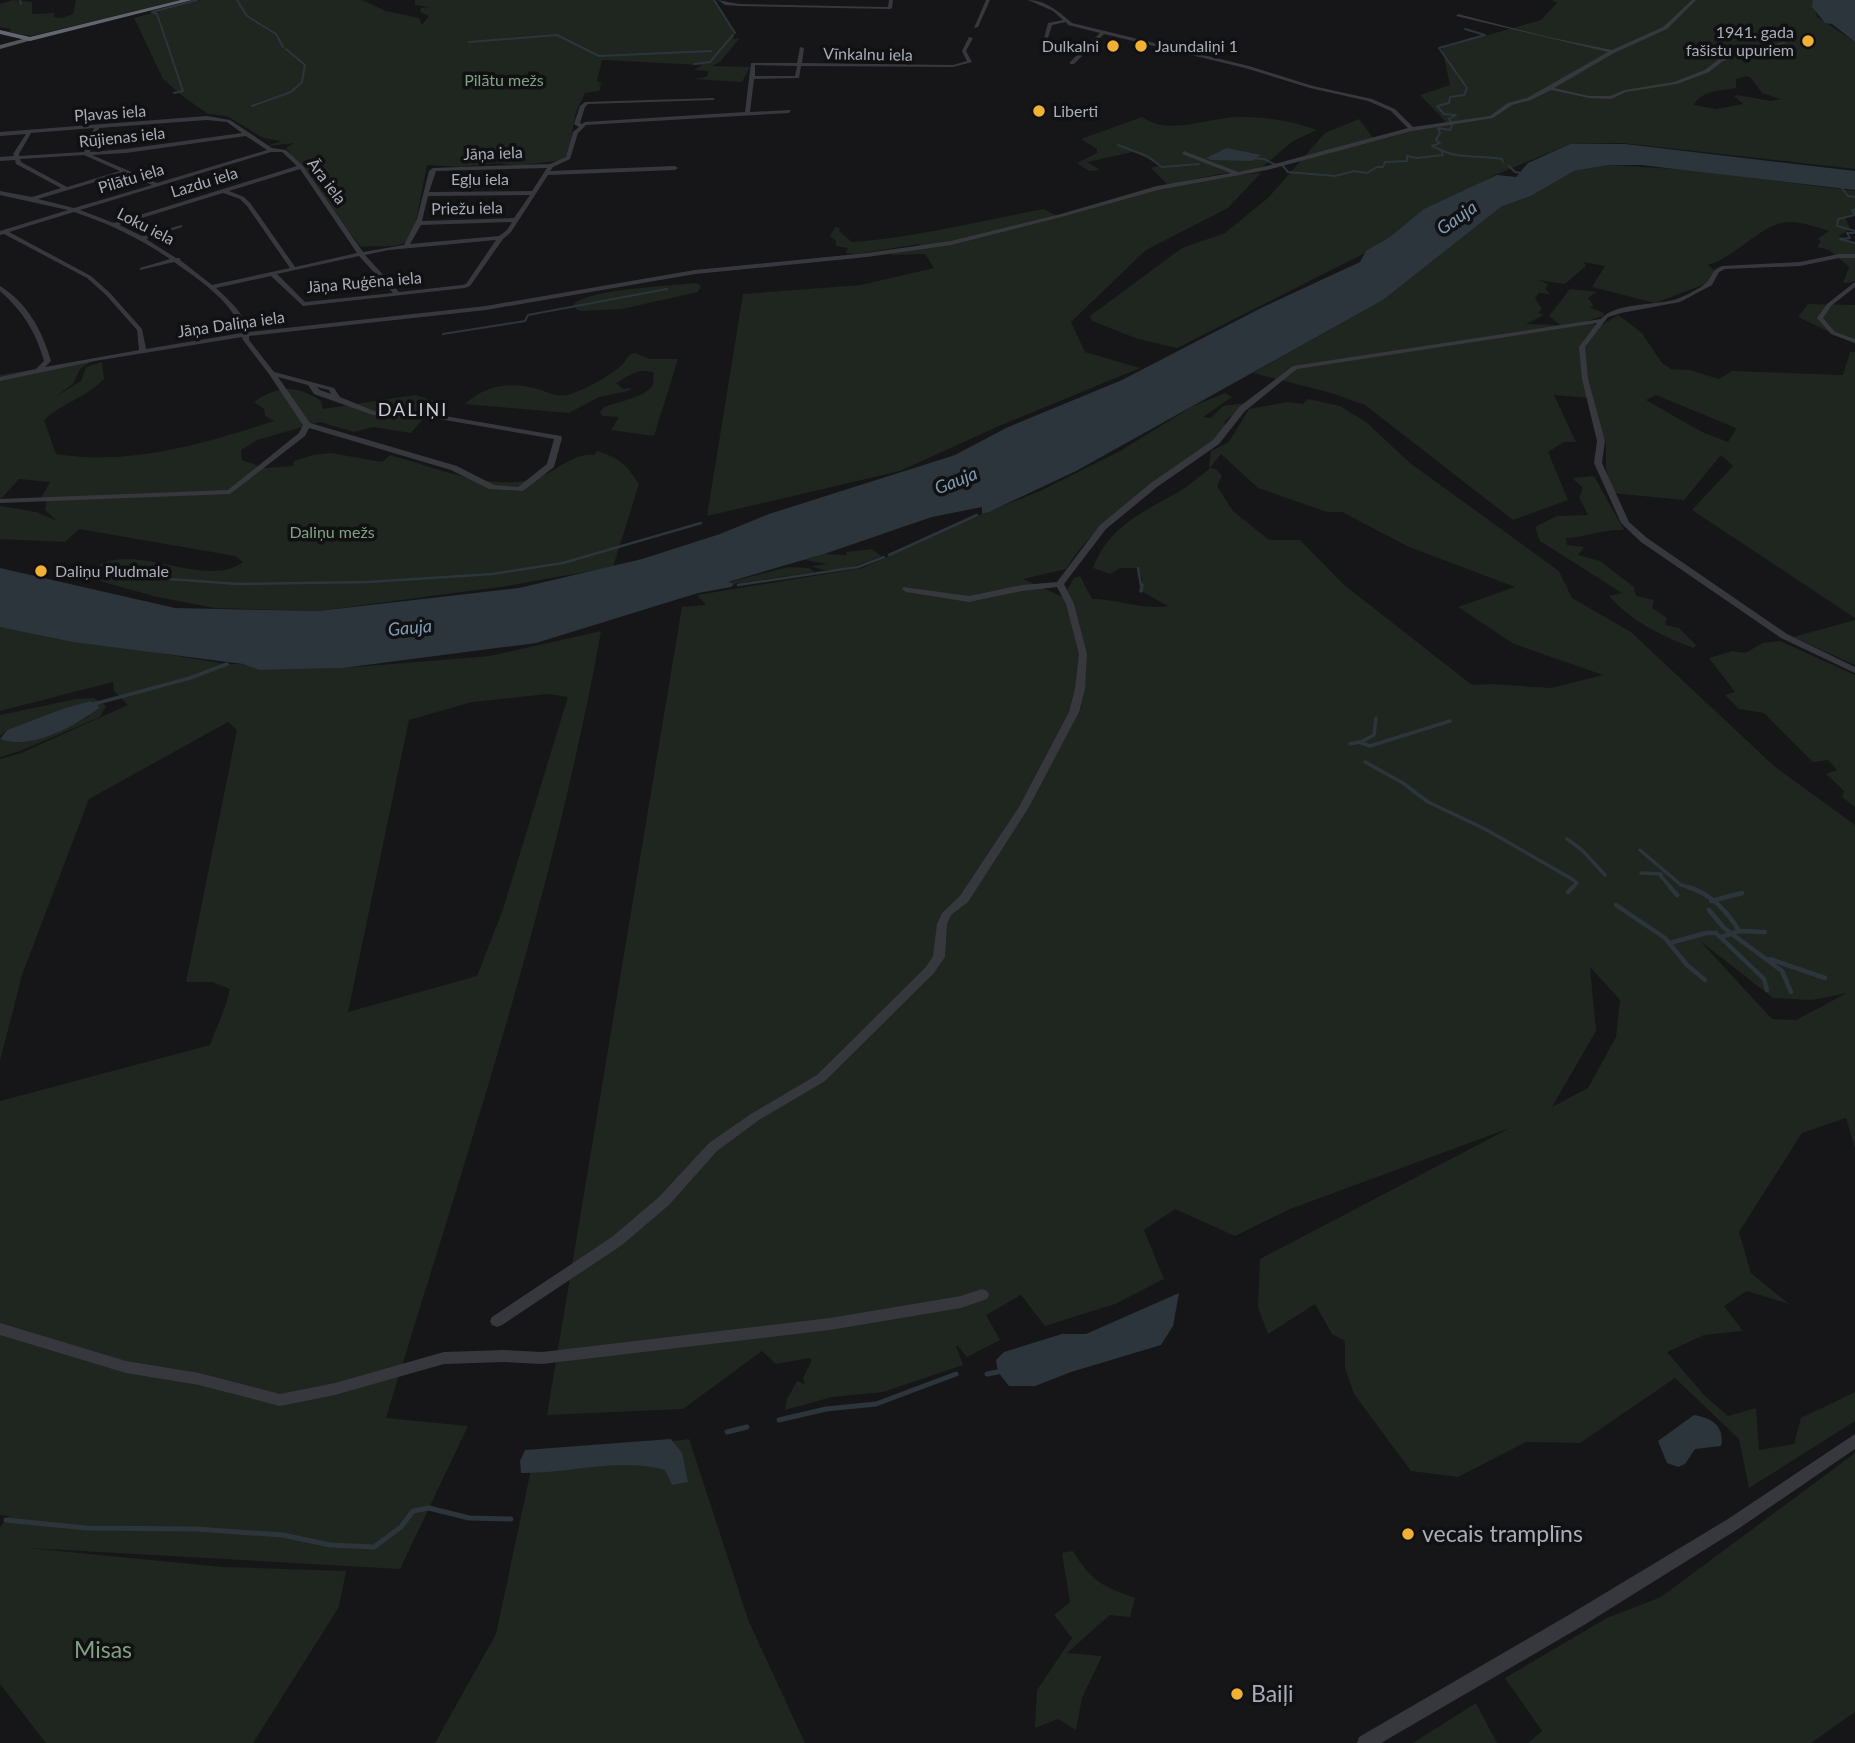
<svg xmlns="http://www.w3.org/2000/svg" width="1855" height="1743" viewBox="0 0 1855 1743" font-family="Lato,sans-serif">
<style>
.green{fill:#1e261f;fill-rule:evenodd}
.water{fill:#2c353c}
.lines{fill:none;stroke-linecap:round;stroke-linejoin:round}
.stream-far4{stroke:#2c353c;stroke-width:2}
.stream-far3{stroke:#2c353c;stroke-width:2.5}
.stream-far2{stroke:#2c353c;stroke-width:3.5}
.stream-far1{stroke:#2c353c;stroke-width:4.5}
.stream{stroke:#2c353c;stroke-width:5}
.minor{fill:#37383d;fill-rule:evenodd}
.major{fill:#53555c;fill-rule:evenodd}
.highway{fill:#63666e;fill-rule:evenodd}
.poi-dot{fill:#f2b134;stroke:#111113;stroke-width:2.5}
.labels{text-anchor:middle;stroke-width:7;stroke-linejoin:round;paint-order:stroke}
.far-poi-label{font-size:16px;fill:#a8adb8;stroke:#111113;text-anchor:start}
.far-street-label{font-size:16px;fill:#a8adb8;stroke:#111113}
.far-park-label{font-size:16px;fill:#7fa381;stroke:#111113}
.far-water-label{font-size:18px;font-style:italic;fill:#7f9bb3;stroke:#111113}
.far-neighbourhood-label{font-size:18px;letter-spacing:2px;fill:#c9ccd4;stroke:#111113}
.near-poi-label{font-size:23px;fill:#a8adb8;stroke:#111113;text-anchor:start}
.near-park-label{font-size:23px;fill:#7fa381;stroke:#111113}
</style>
<rect width="100%" height="100%" fill="#161618"/>
<path class="green" d="M13 0 32 2V14L55 13 53 17 62 18 73 14 76 0H184L31 36 9 32 11 29 0 27V4Z
M200 0H362L386 11 419 18 422 25 429 16 420 12 421 8 430 7 415 5V0H714L735 33 733 39 740 38 720 62 712 66 750 67 742 82 693 79 706 77 709 71 694 70 702 65 602 60 597 81 603 84 598 85 601 86 599 91 585 93 576 112 568 153 563 160 517 166 498 163 461 167 427 165 413 236C399 252 379 244 361 247L286 148 294 143 268 146 281 141 263 138 227 116 208 114 181 95 163 79 134 18Z
M1552 0H1813L1817 17 1855 42V169L1623 143 1570 144 1493 176 1387 242 1177 348 1138 339 1092 321 1090 316 1182 248 1225 233 1269 197 1325 133 1359 119 1375 141 1446 122 1420 95 1450 85 1442 48 1541 20 1557 3ZM1747 76 1751 78 1762 93 1781 99 1771 101 1738 95 1734 96 1743 104 1716 109 1694 105C1702 90 1720 91 1736 88V79Z
M1142 117C1168 136 1208 118 1237 117 1265 117 1291 120 1317 130L1293 141 1260 169 1219 174 1168 185 1151 168 1162 165 1133 152 1087 162 1100 170 1089 171 1077 163 1097 153V149L1081 139Z
M1609 165 1691 170 1855 191V215L1845 216 1850 229 1839 236 1855 243V282L1843 283 1849 267 1829 250 1817 247 1821 241 1817 239 1829 231C1818 228 1803 222 1791 222 1761 222 1739 256 1708 265L1714 270 1708 283 1655 303 1592 287 1605 266 1584 262 1586 266 1565 284 1538 280 1548 284 1545 289 1551 294 1539 293 1535 298 1542 309 1538 313 1544 315 1526 324 1560 325 1549 316 1570 289 1597 292 1588 298 1594 306 1589 307 1604 313 1603 316 1587 321 1599 327 1618 315 1641 332 1662 363 1671 369 1690 370 1719 379 1732 371 1843 375 1850 352H1855V618L1692 510 1733 466 1721 455 1684 500 1611 493 1606 467V443L1589 398 1554 395 1576 442H1564L1548 452 1568 500 1513 520 1365 405 1331 393 1253 373 1383 300 1501 207 1531 196 1574 171ZM1656 395 1736 428V429L1728 442 1702 432 1646 400Z
M1261 173 1228 208 1146 250 1071 322 1085 352 1140 368 999 426 900 471 707 516 743 294 861 285 934 268 925 254 892 255V252L924 248 919 244 857 254 846 253 848 248 836 246V241L830 236 835 227 840 228 839 231 852 242C913 238 982 220 1044 209L1059 217C1125 199 1192 177 1261 173Z
M696 283 701 286 698 292 622 309 581 311 576 309 574 304C590 289 670 286 696 283Z
M1808 304 1855 305V344L1798 317Z
M635 353 649 359H678L654 436 611 430 619 417 602 416 600 412 604 407C614 403 650 396 653 384 654 380 652 377 654 373 639 367 629 376 616 383L623 389 632 388 628 391 599 397 569 413 465 404C486 384 513 381 541 390 550 393 557 397 567 395 583 391 608 377 621 366 628 361 625 355 635 353Z
M95 359 80 369 73 384 54 398 81 381 86 367 102 362 104 379C87 397 62 403 44 420L56 454C130 466 204 444 274 421L265 416 264 409 254 402C278 385 297 385 321 401L323 409 415 395 438 402 411 433 373 427 354 432 320 422 257 440 241 450 242 460 264 468 293 466 294 461 313 455 331 453 382 462 390 455C434 467 488 491 534 479 556 473 571 453 594 455L597 451C621 459 625 463 639 484L613 567 507 586 318 611 215 608 157 597 85 577C121 530 202 593 243 562L235 556 79 529 65 542 0 539V506L36 512 57 521 45 510 47 498H41L50 482 19 479 0 500V375Z
M1225 393 1232 397 1203 417 1211 418 1223 406 1246 403 1225 421 1224 437C1169 477 1102 510 1066 569L1023 579 1063 597 1074 578 1080 576 1092 599C1118 599 1142 610 1168 606L1141 591 1142 579 1138 568H1120L1110 574 1093 568C1108 527 1143 512 1178 492 1189 486 1199 477 1209 469L1211 451 1229 442 1249 409 1287 402 1303 404 1308 399 1340 406 1366 422 1410 463 1559 571 1572 598 1631 632 1774 766 1855 825V1148L1846 1118 1802 1133 1739 1232 1751 1273 1789 1304 1747 1291 1724 1306 1743 1331 1704 1335 1667 1352 1705 1396 1728 1416 1756 1408 1759 1450 1794 1444 1801 1418 1855 1392V1421L1749 1488 1739 1439 1675 1378 1580 1443 1526 1442 1458 1477 1411 1471 1354 1394 1345 1368V1341L1332 1334 1315 1304 1268 1334 1258 1307 1260 1259 1510 1128 1290 1209 1235 1236 1175 1209 1144 1230 1164 1279 1115 1304 1045 1326 1021 1295 986 1315 1000 1340 967 1357 958 1346H956L963 1365 883 1392 832 1397 785 1410 787 1399 797 1381 805 1384 803 1378 812 1360 809 1358 776 1364 762 1351 683 1409 547 1415 682 607 706 605 697 595 863 568 963 522 1040 491 1120 451 1193 406ZM1221 454 1258 488 1327 512H1342L1409 547 1515 587 1458 607 1514 644 1603 675 1551 688 1493 684 1472 685 1343 584 1300 540H1269L1233 511 1217 486 1222 476 1216 469 1210 468ZM1700 941 1773 998 1812 1000 1847 993 1796 1020 1772 1019ZM1590 967 1620 1000 1616 1037 1588 1088 1552 1107 1596 1031Z
M1594 476 1624 530C1603 529 1586 537 1566 538L1567 545 1584 547 1578 555 1600 561 1634 587 1636 596 1654 600 1652 608 1667 618 1665 625 1679 628 1696 645 1694 648C1662 636 1632 622 1609 596L1622 593 1540 541 1535 527 1557 516 1588 515 1579 497 1583 488 1572 478Z
M872 549 881 556C862 564 831 577 812 566L827 564 805 560 824 554 847 555 846 552Z
M788 567 809 568 815 572 734 584 726 583Z
M1855 620V665L1793 637Z
M0 627 226 664H243L259 670 343 668 490 656 601 631C553 899 465 1158 386 1418L468 1426 400 1569 28 1548 223 1567 346 1571 339 1607 253 1743H46L0 1684V1527L9 1516 0 1515V1101L210 1045C217 1025 226 1009 230 989L212 982H186L237 730 228 722 89 799 22 975 0 1061V759L21 753 128 705 114 691 113 682 0 711ZM548 694 568 697 502 912 477 976 348 1012 409 720 472 702Z
M1780 641 1855 675V807L1842 797 1844 791 1826 774 1837 770 1828 760 1813 762 1764 713 1739 709 1725 695 1735 692 1709 658 1732 651 1745 653 1763 643Z
M94 698 106 706 100 717 20 751 0 757V739C28 750 65 730 89 716L90 701 62 709 7 730 0 736V715L76 699Z
M689 1439 749 1622 805 1743H435L496 1634 533 1460Z
M1855 1453V1712L1811 1743H1528L1542 1731 1505 1678 1607 1618 1661 1597Z
M1073 1551C1092 1582 1102 1586 1135 1598L1130 1617 1110 1615 1067 1653 1102 1656 1082 1698 1076 1730 1058 1719 1035 1728 1037 1690 1072 1638 1054 1615 1070 1602 1062 1553Z
M1476 1703 1497 1743H1413Z"/>
<path class="water" d="M1813 0H1855V42L1832 24 1825 23 1812 7Z
M1570 144H1625L1855 171V190L1641 165H1609L1574 171 1531 196 1501 207 1383 300 1076 471 989 512 982 514V507L932 517 824 554 728 582 734 584 731 587 698 593 536 643 343 668 259 670 243 664 73 642 0 627V568L175 608 318 611 519 588 642 559 720 534 769 514 955 455 1006 428 1122 380 1261 308 1360 262 1366 251 1390 237 1424 209 1497 175 1516 177 1528 163Z
M1227 148 1261 155 1252 161 1211 160 1206 158Z
M90 701 100 707C76 726 31 751 0 739L7 730 62 709Z
M1179 1293 1173 1326 1161 1345 1071 1372 1035 1386H1009L998 1372 996 1360 1004 1352 1036 1342 1062 1334H1086Z
M1694 1415C1712 1418 1725 1426 1721 1446L1695 1449 1685 1464 1678 1467 1667 1463 1658 1441Z
M671 1439 682 1453 688 1482 672 1485 665 1470C617 1457 570 1474 521 1473L520 1461 525 1450Z"/>
<g class="lines">
<path class="stream-far4" d="M20 0 21 4
M237 0 247 16 276 34 283 47
M714 0 735 33
M469 42 557 35 599 56 711 51
M694 64 710 62 733 35
M174 93 183 91 157 14 152 12 197 0
M252 106 291 92 302 82 305 65 286 49
M1451 122 1449 119 1456 115 1444 114 1437 106 1449 103 1450 97 1464 95 1467 88 1439 48 1485 35 1465 29
M1118 145 1147 156 1162 167 1199 164
M1441 150 1432 146 1440 143 1436 140 1440 133 1438 128 1450 130 1452 124
M1251 158 1264 159 1276 165
M1283 166 1288 172 1335 176 1354 171 1367 173 1377 167H1383L1385 162 1407 161V156L1417 158 1443 155 1441 150C1458 159 1482 155 1502 159L1503 162
M1509 166 1515 172 1522 173
M1841 187 1848 196 1855 197
M1855 209 1852 211 1855 214
M1855 215 1838 219 1837 226 1855 231
M1855 233H1847L1850 238 1840 239 1855 243
M443 334 525 321 528 315 667 289"/>
<path class="stream-far3" d="M889 555 977 515
M1138 568 1141 586
M114 575 238 584 368 582 492 574 563 563 701 523
M738 585 858 567 884 557"/>
<path class="stream-far2" d="M1141 591 1142 585
M94 704 190 678 227 664
M1361 742 1374 735 1376 718
M1350 744 1359 742 1370 746 1450 721
M1365 762 1403 783 1428 802 1485 829 1572 879 1577 883 1571 889
M1567 839 1582 850 1605 875
M1640 850 1681 885 1695 889
M1641 873 1661 874
M1660 875 1672 889"/>
<path class="stream-far1" d="M1670 887 1677 895
M1688 887C1710 893 1728 912 1739 931
M1568 892 1573 887
M1711 901 1742 893
M1616 905 1665 938 1687 965 1705 980
M1709 910 1724 928 1782 971 1791 992
M1721 937 1739 931 1765 932
M1670 943 1706 933H1716L1764 979 1767 990
M1770 959 1825 978"/>
<path class="stream" d="M987 1374 998 1372
M779 1420 826 1409 876 1404 956 1374
M727 1432 747 1427
M6 1520 86 1528 196 1529 283 1535 330 1545 374 1547 401 1527 413 1511 429 1508 469 1518 511 1519"/>
<path class="minor" d="M718 0 739 4 882 7H888L889 0H893L892 8 890 9 739 6 725 5Z
M986 0H990L978 27 974 28Z
M1028 0C1046 0 1059 12 1072 23L1249 66 1313 86 1372 99 1395 109 1413 127 1490 116 1508 103 1527 98 1608 52 1456 16 1458 14 1548 37 1612 50 1663 27 1692 0H1696L1667 29 1614 53 1554 88 1589 96H1610L1625 90 1674 82 1705 70 1719 59 1784 42 1786 43 1723 61 1709 72 1677 84 1626 92 1611 99 1589 98 1551 90 1531 100 1512 105 1493 118 1412 131 1267 170 1158 190 1065 216 951 245 867 257 695 274 486 310 249 336V340L274 372 334 388 340 397 374 411 439 415 561 436 562 438 554 467 523 491 489 489 451 470 309 428 305 436 230 494 0 503V499L228 490 299 433 303 425 269 374 243 340 242 337 95 361 0 381V377L36 369 44 361C36 332 22 310 0 291V286C27 302 43 332 51 361L45 367 139 350 137 330 106 295 87 278 4 234 0 235V231L68 210 0 195V191L32 197 61 188 16 164 15 160 0 161V157L14 156 13 154 26 134 0 136V132L207 116 230 120 272 148 286 150 303 166 363 252 404 245 417 219 429 171 433 168 550 164 566 157 573 132 579 127 574 124 580 106 585 102 713 98 715 99 713 100 588 104 585 107 580 123 582 124 585 122 745 112 751 63H797L800 47 804 48 802 63 953 65 967 61 962 51 969 37 973 38 966 51 972 62 953 67 801 66 799 78 754 79 750 112 791 110 789 113 586 125 578 133 570 159 553 167 550 171 675 166 678 168 675 170 548 175 511 232 503 239 470 286 465 288 303 306 271 276 216 288C230 301 244 313 249 332L486 306 695 270 867 253 951 241 1061 214 1157 186 1231 173 1182 154 1184 151 1238 172 1267 166 1408 128 1391 111 1368 101 1310 88 1245 68 1104 34 1074 64H1070V62L1100 33 1068 25 1066 22 1052 25 1048 38 1044 39 1048 23 1063 20 1053 11ZM755 65 797 66 795 76H755ZM207 120 227 122 242 133 126 149 90 152 99 128ZM94 128 84 152 19 156V154L31 133ZM246 136 267 150 157 183 92 155 126 153ZM271 152H282L297 166 114 223 80 210ZM84 155 120 171 67 187 21 162 20 159ZM547 168 532 191 429 192 436 171ZM300 169 357 253 295 267 251 204 244 197 229 191ZM125 173 152 185 74 208 38 199ZM223 193 240 199 247 206 290 268 212 285 180 260V258H176L146 239 182 227V225L142 236 119 225ZM530 195 514 218 422 221 428 196ZM74 212C108 223 141 239 170 259L140 268V270L174 262C198 279 235 303 242 333L146 349 142 329 110 293 91 276 9 232ZM512 222 507 230 499 236 410 244 421 225ZM496 240 466 284 462 285 399 292 365 255 389 250ZM359 256 393 293 305 302 277 274ZM278 377 308 385 314 394 373 415 439 419 554 439 547 464 518 487 494 485 457 466 310 423ZM317 387 329 390 331 394 320 390Z
M1839 254H1855V258H1839L1800 266 1725 269 1719 272 1712 285 1680 302 1621 313 1608 317 1585 347 1588 379 1605 441 1602 463 1629 522 1647 538 1787 634 1855 667V673L1781 638 1641 542 1621 523 1594 463 1597 441 1582 379 1579 347 1597 323 1297 369 1245 411 1219 444 1157 487 1106 529 1064 584 1074 604 1087 654 1085 689 1079 712 1029 807 968 902 951 915 947 924 945 957 934 973 825 1081 759 1120 717 1151 669 1205 622 1245 502 1325 497 1327 492 1325 490 1321 492 1317 612 1237 659 1197 709 1143 751 1114 817 1075 926 967 933 956 937 924 942 913 960 896 1019 807 1069 712 1075 689 1079 654 1066 604 1057 587 1022 591 969 602 906 592 902 589 903 587 969 596 1022 585 1057 582 1100 525 1151 483 1213 440 1239 407 1293 366 1601 319C1614 303 1655 305 1674 300 1681 298 1704 287 1708 281 1714 273 1711 271 1722 266L1800 262Z
M1855 282V287L1831 306 1823 318 1835 332 1855 339V343L1831 334 1817 318 1827 304Z
M982 1289 987 1291 989 1295 987 1299 961 1308 830 1330 542 1364 503 1362 444 1364 335 1395 280 1406 199 1385 126 1373 0 1335V1323L126 1361 199 1373 280 1394 335 1383 444 1352 503 1350 542 1352 830 1318 961 1296Z
M1855 1434V1449L1738 1529 1584 1625 1381 1743H1357L1359 1737 1572 1613 1728 1519Z"/>
<path class="major" d="M30 37 32 40 0 49V45Z"/>
<path class="highway" d="M181 0H192L30 41 0 34V30L30 37Z"/>
</g>
<g class="poi-dot">
<circle cx="1808" cy="41" r="7"/>
<circle cx="1113" cy="46" r="7"/>
<circle cx="1141" cy="46" r="7"/>
<circle cx="1039" cy="111" r="7"/>
<circle cx="41" cy="571" r="7"/>
<circle cx="1408" cy="1534" r="7"/>
<circle cx="1237" cy="1694" r="7"/>
</g>
<g class="labels">
<g class="far-poi-label">
<text x="1794" y="38" text-anchor="end">1941. gada<tspan x="1794" dy="18">fašistu upuriem</tspan></text>
<text x="1099" y="52" text-anchor="end">Dulkalni</text>
<text x="1155" y="52">Jaundaliņi 1</text>
<text x="1053" y="117">Liberti</text>
<text x="55" y="577">Daliņu Pludmale</text>
</g>
<g class="far-street-label">
<text transform="translate(868 54) rotate(1)" y="6">Vīnkalnu iela</text>
<text transform="translate(110 113) rotate(-4)" y="6">Pļavas iela</text>
<text transform="translate(122 137) rotate(-6)" y="6">Rūjienas iela</text>
<text transform="translate(493 153) rotate(-2)" y="6">Jāņa iela</text>
<text transform="translate(131 178) rotate(-17)" y="6">Pilātu iela</text>
<text x="480" y="185">Egļu iela</text>
<text transform="translate(327 181) rotate(53)" y="6">Āra iela</text>
<text transform="translate(204 182) rotate(-17)" y="6">Lazdu iela</text>
<text transform="translate(467 208) rotate(-1)" y="6">Priežu iela</text>
<text transform="translate(146 226) rotate(27)" y="6">Loku iela</text>
<text transform="translate(364 282) rotate(-5)" y="6">Jāņa Ruģēna iela</text>
<text transform="translate(231 324) rotate(-8)" y="6">Jāņa Daliņa iela</text>
</g>
<g class="far-park-label">
<text x="504" y="86">Pilātu mežs</text>
<text x="332" y="538">Daliņu mežs</text>
</g>
<g class="far-water-label">
<text transform="translate(1457 218) rotate(-35)" y="6">Gauja</text>
<text transform="translate(956 481) rotate(-22)" y="6">Gauja</text>
<text transform="translate(410 628) rotate(-5)" y="6">Gauja</text>
</g>
<g class="far-neighbourhood-label">
<text x="413" y="416">DALIŅI</text>
</g>
<g class="near-poi-label">
<text x="1422" y="1542">vecais tramplīns</text>
<text x="1251" y="1702">Baiļi</text>
</g>
<g class="near-park-label">
<text x="103" y="1658">Misas</text>
</g>
</g>
</svg>
